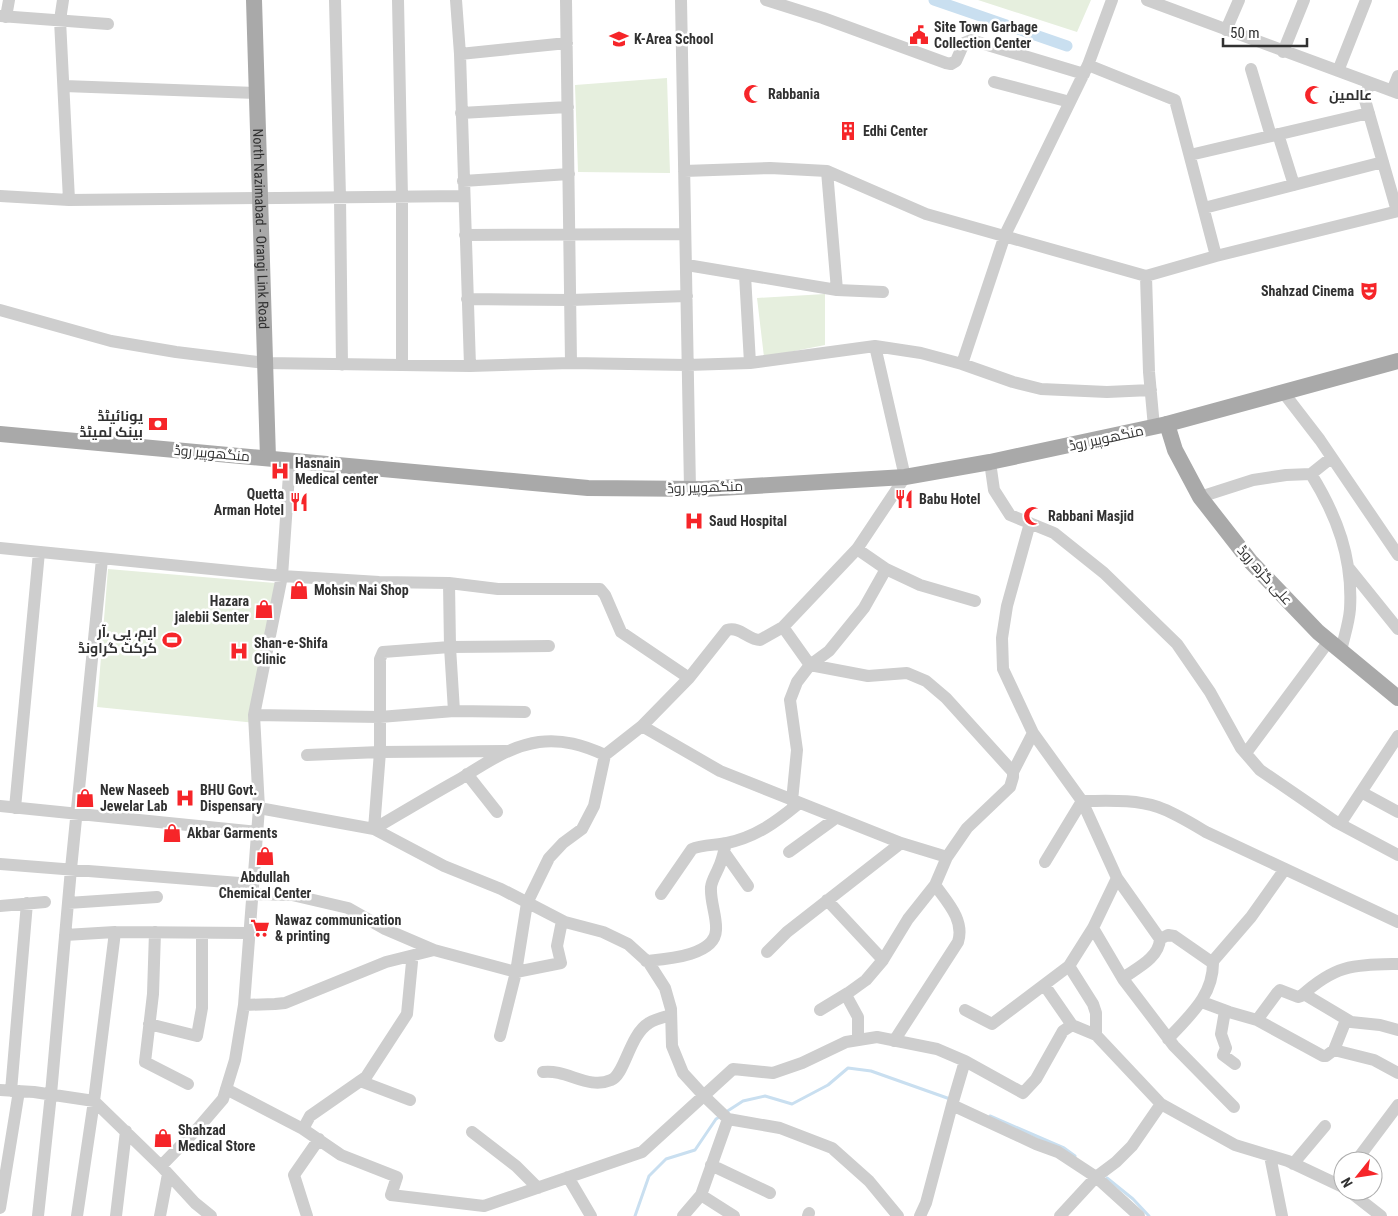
<svg xmlns="http://www.w3.org/2000/svg" width="1398" height="1216" viewBox="0 0 1398 1216" font-family="'Roboto Condensed',Cairo,sans-serif">
<style>
.green{fill:#e6efde}
.lines{fill:none;stroke-linecap:round;stroke-linejoin:round}
.stream{stroke:#c9dff0;stroke-width:3}
.canal{stroke:#c9dff0;stroke-width:11}
.minor{stroke:#cecece;stroke-width:12}
.major{stroke:#a9a9a9;stroke-width:16}
.labels{text-anchor:middle;stroke-width:5;stroke-linejoin:round;paint-order:stroke}
.poi-label{font-size:14px;font-weight:bold;fill:#313131;stroke:#fff;text-anchor:start}
.street-label{font-size:14px;fill:#313131;stroke:#fff}
</style>
<rect width="100%" height="100%" fill="#fff"/>
<path class="green" d="M978 0H1091L1077 32Z
M667 78 670 173 578 172 575 85Z
M825 294V345L764 357 757 298Z
M108 569 275 583 256 723 97 707Z"/>
<g class="lines">
<path class="stream" d="M726 1112 743 1101 765 1096 792 1104 828 1085 848 1068 871 1071 950 1099
M990 1116 1064 1148 1075 1156
M1107 1178 1133 1199 1149 1216
M635 1216 649 1176 666 1159 695 1150 716 1119 721 1116"/>
<path class="canal" d="M934 0 1067 46"/>
<path class="minor" d="M63 0 60 20 69 200
M335 0 340 197 342 365
M398 0 402 197V365
M456 0 460 54 470 366
M566 0 571 363
M681 0 690 489
M766 0 823 18 946 63 951 64 956 61 964 43 971 40 1084 74
M1147 0 1398 93
M0 16 108 24
M6 17 9 0
M1226 30 1239 0
M1283 52 1304 0
M460 54 567 43
M1088 65 1175 100 1216 256
M1251 69 1271 136
M1338 71 1366 0
M994 82 1070 102
M1369 83 1365 100 1397 211
M64 86 256 93
M1392 91 1398 76
M461 113 568 107
M1278 134 1294 185
M1190 155 1369 113
M684 171 770 168 827 171 926 214 1146 276 1216 256 1398 211
M827 171 837 290
M463 181 569 174
M0 196 69 200 464 196
M1204 208 1383 162
M465 235 685 234
M687 265 837 290 883 292
M745 275 750 363
M1146 276 1149 372 1154 427
M467 299 571 300 687 296
M0 310 111 341 176 352 265 363 470 366 571 363 687 365 750 363 875 346 921 353 962 364 1013 382 1041 389 1107 392 1151 390
M962 364 1005 235 1088 65 1112 0
M1283 392 1320 440 1398 555
M990 462 994 490 1010 515 1054 533 1104 573 1177 644 1210 692 1241 748 1260 770 1336 822 1398 855
M1311 474 1331 458
M1200 497 1253 480 1286 475 1311 474C1337 516 1353 558 1350 609 1349 623 1344 637 1341 651
M1030 523 1007 606 1002 638 1003 669 1033 733 1082 801 1117 878 1160 939C1159 958 1137 968 1123 978
M0 548 282 576 379 582 449 583 498 589H600L605 595 621 632 689 678
M857 549 886 569 920 585 975 601
M1348 567 1398 629
M449 583 450 647 454 711
M783 627 810 665 868 676 907 673 926 681 946 698 1013 772
M549 646 450 647 383 652 380 659V752L374 829 444 866 501 889 565 922 603 932 628 944 649 963 665 988 671 1009 672 1046 683 1073 704 1096 728 1119 780 1128 832 1148 869 1181 898 1216
M254 715 380 717 454 711 525 712
M642 726 720 771 901 843 947 857
M1246 753 1329 641
M307 755 380 752 506 751
M467 774 497 812
M1361 792 1398 812
M792 801 797 750 790 700 797 682 810 665 829 651 864 608 886 569
M0 806 257 832
M15 808 39 552
M259 808 374 829C403 812 431 795 460 779 484 764 510 746 539 742 563 739 583 745 605 755
M1340 824 1398 736
M724 852 748 886
M789 852 836 818
M1045 862 1082 801C1107 801 1134 799 1158 807 1175 813 1191 823 1206 832L1398 922
M0 864 252 884
M252 894 292 895 348 908 385 929 434 950 516 972 561 963 557 946 562 921
M661 894 692 849C700 845 717 845 727 843 756 837 776 822 798 804
M827 900 883 960
M68 903 157 897
M0 906 45 902
M1093 928 1123 979 1174 1046 1234 1107
M155 932 153 994 145 1062 188 1084
M65 935 115 932 249 933
M1160 939 1168 935 1174 936 1210 961H1213L1251 917 1285 869
M767 952 787 932 901 843
M646 961C666 959 715 956 716 930 717 916 710 902 711 887 712 880 715 876 718 869 722 861 724 852 726 843
M412 962 407 1014 366 1077 310 1116 303 1129 341 1155 397 1177 391 1195 484 1206 642 1152 733 1069 773 1073 802 1063 846 1042 877 1037 937 1049 965 1061 1023 1093 1036 1079 1063 1031 1072 1025 1096 1035 1161 1104 1235 1145 1288 1161 1343 1187
M1069 966 1093 1004 1096 1013V1035
M1045 986 1072 1025
M1304 994 1351 1022 1380 1025 1398 1030
M846 995 858 1017V1040
M1202 1002 1229 1012 1257 1020 1323 1056H1326L1334 1050 1374 1060 1398 1073
M244 1005 275 1004 285 1003 386 962 434 950
M820 1010 848 993 866 980 883 960 908 919 935 885 947 857 967 828 1010 787 1013 777V772L1033 733
M965 1010 992 1024 1069 966 1093 928 1117 878
M1225 1011 1221 1034 1226 1048 1223 1055 1235 1064
M1257 1020 1277 993 1280 990 1298 997 1301 996C1336 964 1353 965 1398 964
M149 1024 197 1036 202 1008V933
M500 1036 516 972 527 903 549 858 563 843 582 829 594 806 605 755 642 726 689 678 727 630C740 626 748 640 760 640L783 627 857 549 905 477 875 346
M1168 1039C1190 1015 1214 995 1213 961
M894 1041 958 942C965 920 947 902 935 885
M1334 1050 1346 1020
M543 1072C567 1069 588 1090 611 1080 625 1075 629 1035 649 1023 655 1019 664 1017 671 1015
M360 1081 410 1100
M226 1089 303 1129
M0 1090 34 1092 94 1101 161 1166 195 1203 211 1216
M11 1091 27 903
M952 1105 1036 1144 1058 1152 1096 1177 1139 1216
M472 1132 516 1166 538 1188
M1270 1156 1282 1216
M1356 1161 1398 1105
M1293 1164 1325 1126
M711 1165 770 1193
M161 1166 199 1127 223 1099 235 1060 244 1005 259 808 254 715 282 576 290 460
M568 1177 591 1216
M1349 1191 1381 1216
M701 1195 734 1216
M0 1208 19 1091
M38 1216 51 1094 71 869 102 559
M77 1216 94 1101 115 932
M116 1216 126 1131
M160 1216 168 1174
M307 1216 294 1175 319 1139
M683 1216 701 1195 728 1119
M808 1216 809 1213
M920 1216 926 1203 952 1105 965 1061
M1060 1216 1096 1177 1116 1162 1132 1146 1161 1104"/>
<g class="major">
<path id="s1" d="M254 0 268 458"/>
<path d="M1167 424 1175 450 1200 497 1250 561 1318 632 1398 698"/>
<path d="M0 434 588 488 703 489 905 477 990 462 1167 424 1398 361"/>
</g>
</g>
<defs>
<g id="civic-bare" transform="scale(1.5)"><path d="M-.6-6.5H3V-4.5H.6V-3L4-1V1h2V6H-6V1h2V-1L-.6-3ZM-1.2 2.5V6h2.4V2.5Z" fill="#f62529" stroke="#fff" stroke-width="2.5" paint-order="stroke"/></g>
<g id="school-bare" transform="scale(1.5)"><path d="M0-5L7-2L0 1L-7-2ZM-4 1L0 2.5L4 1V4Q0 6-4 4Z" fill="#f62529" stroke="#fff" stroke-width="2.5" paint-order="stroke"/></g>
<g id="mosque-bare" transform="scale(1.5)"><path d="M3.5-4.9A6 6 0 1 0 3.5 4.9A5 5 0 1 1 3.5-4.9Z" fill="#f62529" stroke="#fff" stroke-width="2.5" paint-order="stroke"/></g>
<g id="building-bare" transform="scale(1.5)"><path d="M-4-6H4V6H1V3H-1V6H-4ZM-2.5-4.3h1.7v1.8h-1.7ZM.8-4.3h1.7v1.8H.8ZM-2.5-1h1.7V.8h-1.7ZM.8-1h1.7V.8H.8Z" fill="#f62529" stroke="#fff" stroke-width="2.5" paint-order="stroke"/></g>
<g id="theatre-bare" transform="scale(1.5)"><path d="M-5-5.5Q0-4 5-5.5V0Q5 5 0 6Q-5 5-5 0ZM-3.3-2.5H-1v1.5H-3.3ZM1-2.5H3.3v1.5H1ZM-2.8 1Q0 5.5 2.8 1Z" fill="#f62529" stroke="#fff" stroke-width="2.5" paint-order="stroke"/></g>
<g id="bank-bare" transform="scale(1.5)"><path d="M-6-4H6V4H-6ZM0-2.3a2.3 2.3 0 1 0 0 4.6a2.3 2.3 0 1 0 0-4.6Z" fill="#f62529" stroke="#fff" stroke-width="2.5" paint-order="stroke"/></g>
<g id="hospital-bare" transform="scale(1.5)"><path d="M-5-5h3v3.5h4V-5h3V5h-3V1.5h-4V5h-3Z" fill="#f62529" stroke="#fff" stroke-width="2.5" paint-order="stroke"/></g>
<g id="restaurant-bare" transform="scale(1.5)"><path d="M-5-6h1v4h1v-4h1v4h1v-4h1v5L-1.5 .5V6h-2V.5L-5-1ZM5-6V6H3V1.5H1.5Q1.5-4 5-6Z" fill="#f62529" stroke="#fff" stroke-width="2.5" paint-order="stroke"/></g>
<g id="shop-bare" transform="scale(1.5)"><path d="M-5-2.5h2.3a2.7 3.5 0 0 1 5.4 0H5L5.5 6h-11ZM-1.5-2.5h3a1.5 2.3 0 0 0-3 0Z" fill="#f62529" stroke="#fff" stroke-width="2.5" paint-order="stroke"/></g>
<g id="stadium-bare" transform="scale(1.5)"><path d="M0-5a6.5 5 0 1 0 0 10a6.5 5 0 1 0 0-10ZM-3.5-1.8h7v3.6h-7Z" fill="#f62529" stroke="#fff" stroke-width="2.5" paint-order="stroke"/></g>
<g id="supermarket-bare" transform="scale(1.5)"><path d="M-6-5.5h2.5l.6 2H6L4.5 2H-2.5L-4.4-4H-6ZM-1.5 3.2a1.3 1.3 0 1 0 .1 0ZM3 3.2a1.3 1.3 0 1 0 .1 0Z" fill="#f62529" stroke="#fff" stroke-width="2.5" paint-order="stroke"/></g>
</defs>
<g fill-rule="evenodd">
<use href="#civic-bare" x="919" y="35"/>
<use href="#school-bare" x="619" y="39"/>
<use href="#mosque-bare" x="753" y="94"/>
<use href="#mosque-bare" x="1314" y="95"/>
<use href="#building-bare" x="848" y="131"/>
<use href="#theatre-bare" x="1369" y="291"/>
<use href="#bank-bare" x="158" y="424"/>
<use href="#hospital-bare" x="280" y="471"/>
<use href="#restaurant-bare" x="904" y="499"/>
<use href="#restaurant-bare" x="299" y="502"/>
<use href="#mosque-bare" x="1033" y="516"/>
<use href="#hospital-bare" x="694" y="521"/>
<use href="#shop-bare" x="299" y="590"/>
<use href="#shop-bare" x="264" y="609"/>
<use href="#stadium-bare" x="172" y="640"/>
<use href="#hospital-bare" x="239" y="651"/>
<use href="#shop-bare" x="85" y="798"/>
<use href="#hospital-bare" x="185" y="798"/>
<use href="#shop-bare" x="172" y="833"/>
<use href="#shop-bare" x="265" y="856"/>
<use href="#supermarket-bare" x="260" y="928"/>
<use href="#shop-bare" x="163" y="1138"/>
</g>
<g class="labels">
<g class="poi-label">
<text x="934" y="32">Site Town Garbage<tspan x="934" dy="16">Collection Center</tspan></text>
<text x="634" y="44">K-Area School</text>
<text x="768" y="99">Rabbania</text>
<text x="1329" y="100">عالمین</text>
<text x="863" y="136">Edhi Center</text>
<text x="1354" y="296" text-anchor="end">Shahzad Cinema</text>
<text x="143" y="421" text-anchor="end">یونائیٹڈ<tspan x="143" dy="16">بینک لمیٹڈ</tspan></text>
<text x="295" y="468">Hasnain<tspan x="295" dy="16">Medical center</tspan></text>
<text x="284" y="499" text-anchor="end">Quetta<tspan x="284" dy="16">Arman Hotel</tspan></text>
<text x="919" y="504">Babu Hotel</text>
<text x="1048" y="521">Rabbani Masjid</text>
<text x="709" y="526">Saud Hospital</text>
<text x="314" y="595">Mohsin Nai Shop</text>
<text x="249" y="606" text-anchor="end">Hazara<tspan x="249" dy="16">jalebii Senter</tspan></text>
<text x="157" y="637" text-anchor="end">ایم، پی ،آر<tspan x="157" dy="16">کرکٹ گراونڈ</tspan></text>
<text x="254" y="648">Shan-e-Shifa<tspan x="254" dy="16">Clinic</tspan></text>
<text x="100" y="795">New Naseeb<tspan x="100" dy="16">Jewelar Lab</tspan></text>
<text x="200" y="795">BHU Govt.<tspan x="200" dy="16">Dispensary</tspan></text>
<text x="187" y="838">Akbar Garments</text>
<text x="265" y="882" text-anchor="middle">Abdullah<tspan x="265" dy="16">Chemical Center</tspan></text>
<text x="275" y="925">Nawaz communication<tspan x="275" dy="16">&amp; printing</tspan></text>
<text x="178" y="1135">Shahzad<tspan x="178" dy="16">Medical Store</tspan></text>
</g>
<g class="street-label">
<text dy="5" stroke="none"><textPath href="#s1" startOffset="229">North Nazimabad - Orangi Link Road</textPath></text>
<text transform="translate(1106 438) rotate(-12)" y="5">منگھوپیر روڈ</text>
<text transform="translate(212 453) rotate(5)" y="5">منگھوپیر روڈ</text>
<text transform="translate(705 487) rotate(-2)" y="5">منگھوپیر روڈ</text>
<text transform="translate(1265 575) rotate(48)" y="5">علی گڑھ روڈ</text>
</g>
</g>
<g transform="translate(1358 1176) rotate(240)"><circle r="24" fill="#ffffff" stroke="#adadad"/>
<path d="M0-4L9 19L0 12L-9 19Z" fill="#f62529"/>
<text y="-8" font-size="14" font-weight="bold" text-anchor="middle" fill="#313131">N</text>
</g>
<path d="M1223 38v8h84v-8" fill="none" stroke="#313131" stroke-width="2.5"/>
<text x="1230" y="38" font-size="15" fill="#313131" stroke="#ffffff" stroke-width="4" paint-order="stroke">50 m</text>
</svg>
